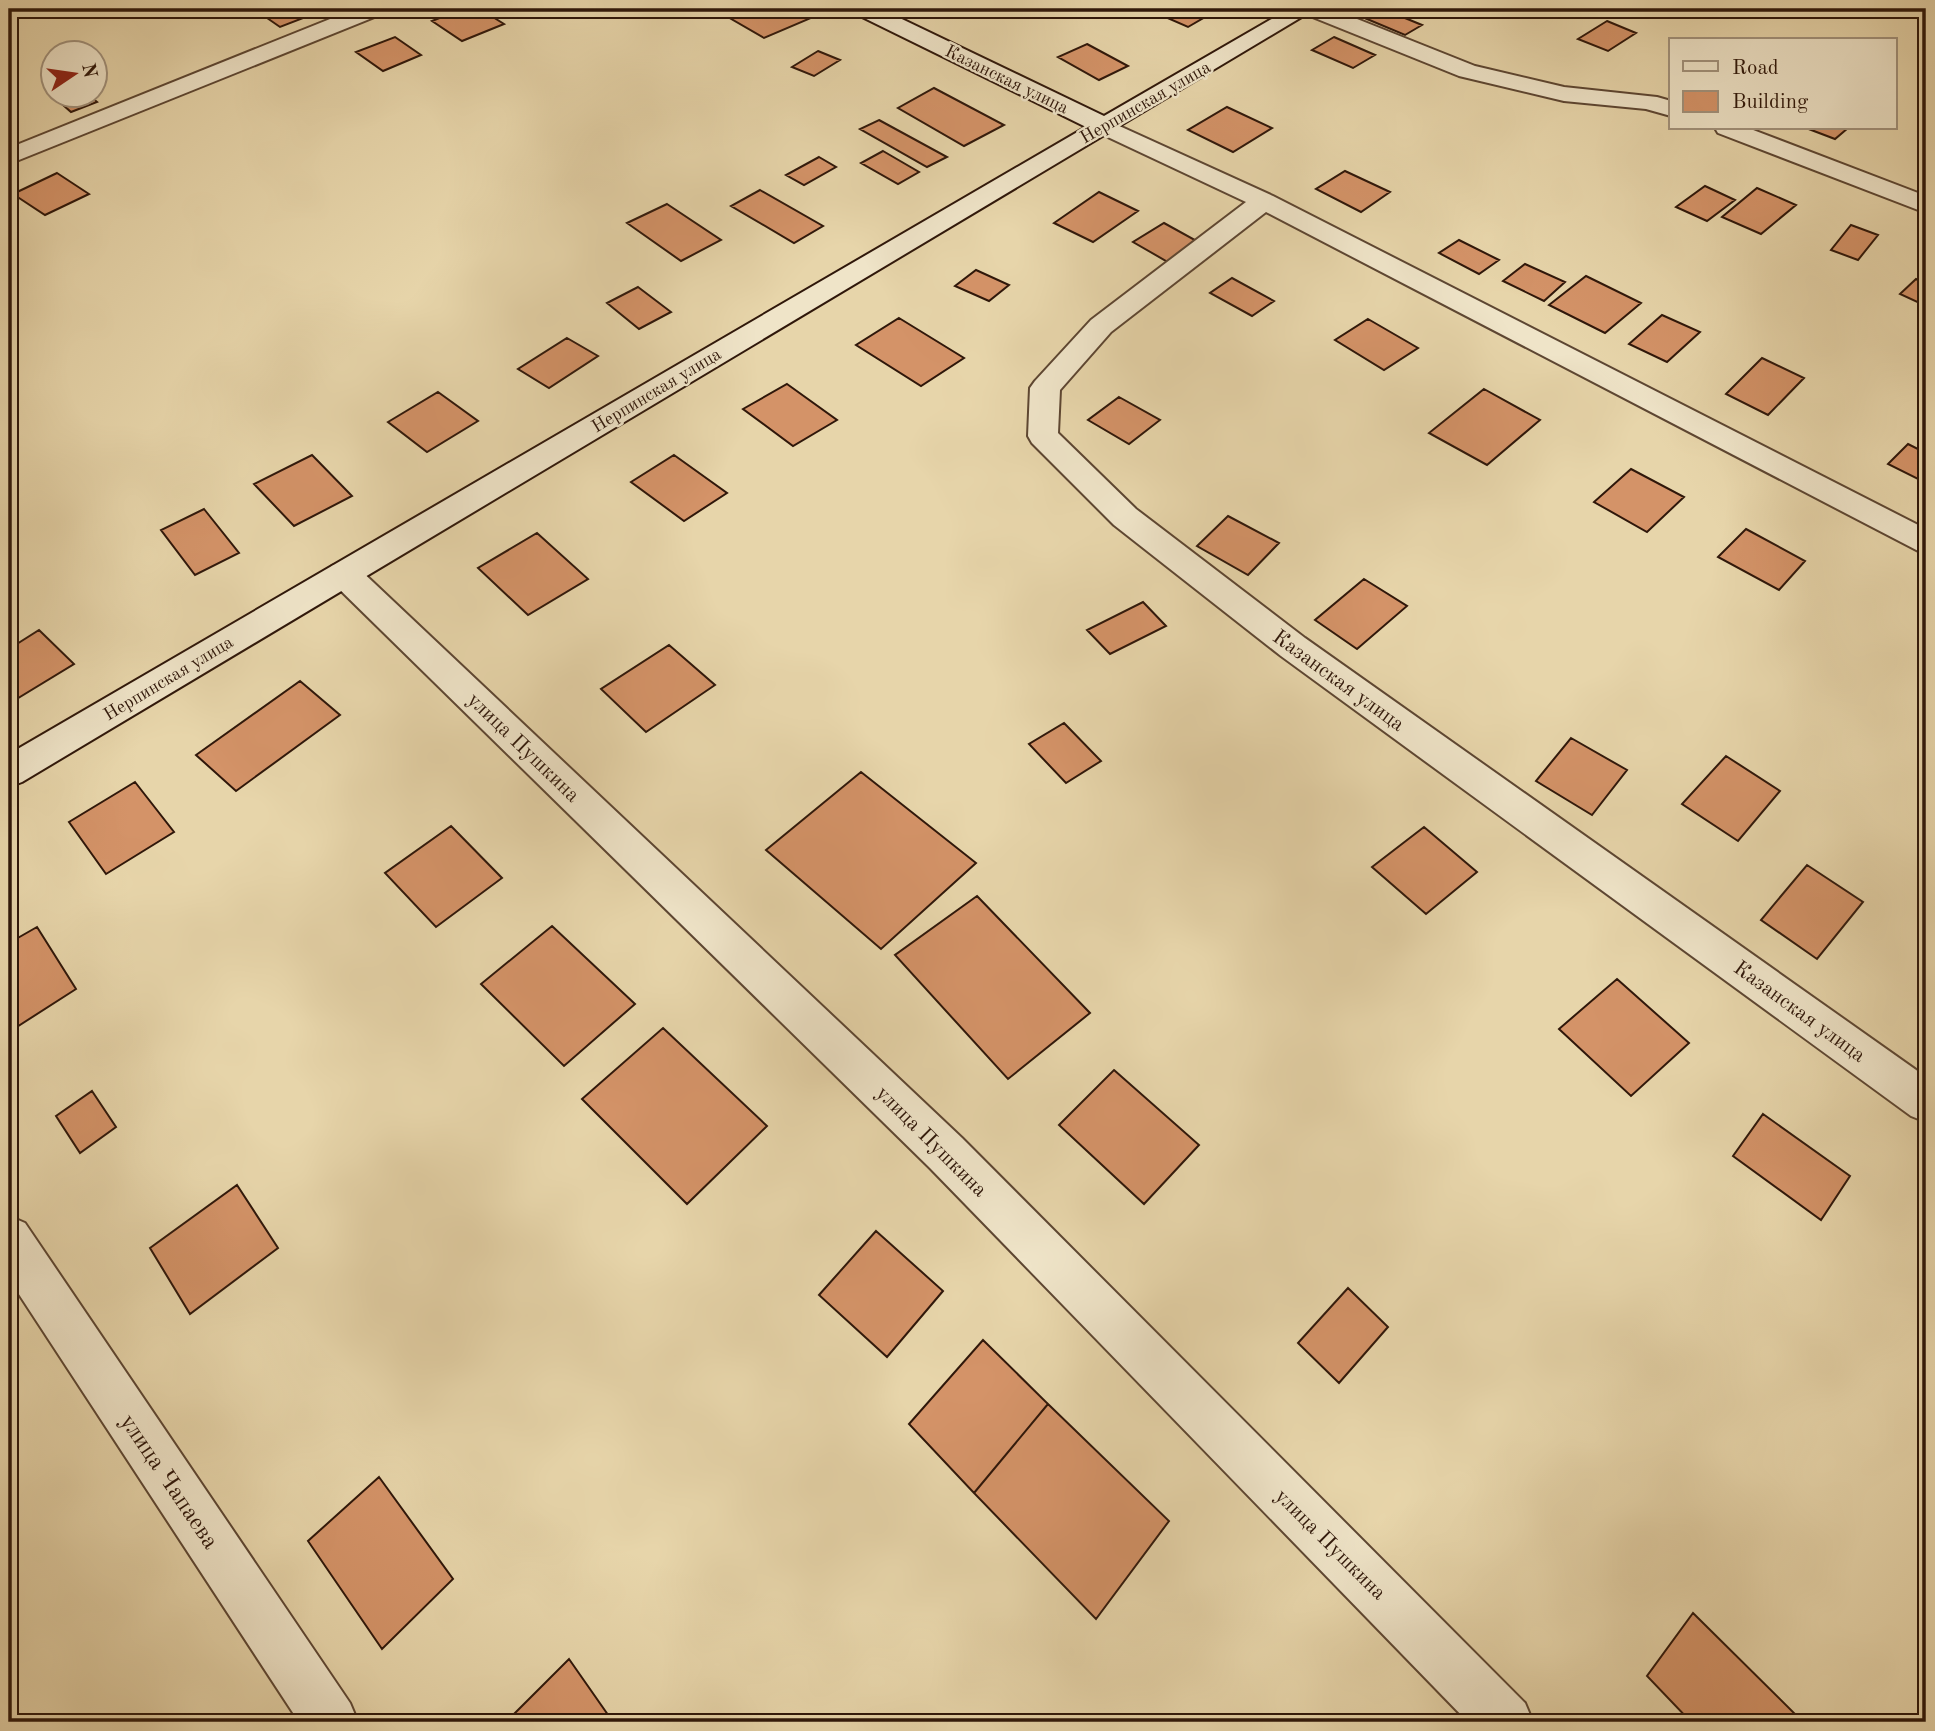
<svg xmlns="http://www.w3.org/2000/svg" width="1935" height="1731" viewBox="0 0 1935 1731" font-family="'Old Standard TT',serif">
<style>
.building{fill:#d49368;stroke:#2f170a;stroke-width:2}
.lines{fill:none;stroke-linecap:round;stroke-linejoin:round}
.street-casing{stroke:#5d4632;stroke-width:4}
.secondary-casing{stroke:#2f170a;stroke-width:4}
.street{fill:#efe4c8;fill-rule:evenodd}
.secondary{fill:#efe4c8;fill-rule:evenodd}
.labels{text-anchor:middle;stroke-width:5;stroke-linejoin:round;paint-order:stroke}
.far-street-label{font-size:18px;fill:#2f170a;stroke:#efe4c8}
.street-label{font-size:21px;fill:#2f170a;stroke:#efe4c8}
.near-street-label{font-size:24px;fill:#2f170a;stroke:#efe4c8}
</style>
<rect width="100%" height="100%" fill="#e7d5aa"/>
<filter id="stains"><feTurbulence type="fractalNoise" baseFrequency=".00286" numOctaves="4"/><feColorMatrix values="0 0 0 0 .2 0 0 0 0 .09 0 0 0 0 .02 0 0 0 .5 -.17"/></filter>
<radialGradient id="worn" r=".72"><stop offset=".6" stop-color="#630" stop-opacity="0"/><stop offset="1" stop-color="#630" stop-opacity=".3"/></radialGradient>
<path class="building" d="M262 9H303L311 15 280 27 257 11Z
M462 9H480L504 24 462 41 432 21Z
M733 9H795L811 18 764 38 721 13Z
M1147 9H1187L1205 17 1188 27Z
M1383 9 1422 25 1405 35 1367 19Z
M1607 21 1636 33 1608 51 1578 39Z
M395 37 421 55 383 71 356 52Z
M1334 37 1375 55 1353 68 1312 50Z
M1087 44 1128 66 1099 80 1058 57Z
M818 51 840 60 814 76 792 67Z
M934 88 1004 125 964 146 898 108Z
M87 94 97 102 71 112 53 96Z
M1227 107 1272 128 1233 152 1188 130Z
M879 120 947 157 927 167 860 129Z
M1806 128H1848L1835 139Z
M883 151 919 172 898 184 861 163Z
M819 157 836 167 804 185 786 175Z
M1345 171 1390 192 1361 212 1316 189Z
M57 173 89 194 45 215 13 194Z
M1705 186 1735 200 1707 221 1676 207Z
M1757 188 1796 205 1761 234 1722 217Z
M760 190 823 226 794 243 731 206Z
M1099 192 1138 211 1093 242 1054 223Z
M667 204 721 240 681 261 627 223Z
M1164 223 1204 245 1173 265 1133 242Z
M1851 225 1878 235 1858 260 1831 250Z
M1459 240 1499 260 1479 274 1439 253Z
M1525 264 1565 282 1544 301 1503 281Z
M976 270 1009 285 989 301 955 286Z
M1586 276 1641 303 1605 333 1549 305Z
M1232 278 1274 301 1252 316 1210 293Z
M1916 279 1926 284V306L1900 294Z
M638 287 671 312 639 329 607 303Z
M1662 315 1700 332 1667 362 1629 344Z
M899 318 964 358 921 386 856 345Z
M1368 319 1418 348 1384 370 1335 340Z
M567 338 598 356 549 388 518 369Z
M1762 358 1804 378 1768 415 1726 394Z
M787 384 837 420 793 446 743 409Z
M1484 389 1540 420 1487 465 1429 433Z
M438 392 478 421 427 452 388 422Z
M1119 397 1160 420 1129 444 1088 420Z
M1908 444 1926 453V483L1888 464Z
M312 455 352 496 294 526 254 484Z
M674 455 727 493 684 521 631 482Z
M1631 469 1684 497 1647 532 1594 502Z
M204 509 239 553 195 575 161 530Z
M1228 516 1279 543 1248 575 1197 546Z
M1746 529 1805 561 1779 590 1718 557Z
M537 533 588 579 528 615 478 568Z
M1364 579 1407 606 1357 649 1315 620Z
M1143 602 1166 626 1110 654 1087 630Z
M39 630 74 664 10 703 9 649Z
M669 645 715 685 646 732 601 689Z
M300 681 340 715 236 791 196 755Z
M1064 723 1101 761 1066 783 1029 744Z
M1571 738 1627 770 1592 815 1536 781Z
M1726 756 1780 791 1738 841 1682 804Z
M861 772 976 863 881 949 766 850Z
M135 782 174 832 106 874 69 822Z
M451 826 502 878 436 927 385 873Z
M1424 827 1477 872 1426 914 1372 867Z
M1807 865 1863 902 1817 959 1761 920Z
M977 896 1090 1013 1008 1079 895 955Z
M552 926 635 1004 564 1066 481 984Z
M37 927 76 989 9 1032V943Z
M1617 979 1689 1043 1631 1096 1559 1029Z
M663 1028 767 1126 687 1204 582 1099Z
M1114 1070 1199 1145 1144 1204 1059 1125Z
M92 1091 116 1127 80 1153 56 1116Z
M1763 1114 1850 1176 1821 1220 1733 1156Z
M237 1185 278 1248 190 1314 150 1248Z
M876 1231 943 1291 887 1357 819 1295Z
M1348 1288 1388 1327 1339 1383 1298 1343Z
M983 1340 1048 1404 974 1493 909 1424Z
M1048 1404 1169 1521 1096 1619 974 1493Z
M379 1477 453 1579 382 1649 308 1541Z
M1693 1613 1798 1717 1794 1722H1691L1647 1676Z
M569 1659 613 1722H506Z"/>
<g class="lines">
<g class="street-casing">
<path id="street" d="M355 9H385L382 14 9 164V148Z
M1302 9H1332L1475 66 1564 87 1657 97 1671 101V116L1646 109 1564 101 1459 76 1305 14Z
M1104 119 1273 196 1926 529V555L1266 212 1111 332 1060 390 1058 433 1136 509 1305 638 1926 1077V1122L1911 1116 1281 656 1114 525 1032 443 1028 436 1030 388 1035 381 1091 320 1246 202 1095 131 1092 126 1095 121Z
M1715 128H1748L1926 196V213L1718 133Z
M344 562 356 566 962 1138 1525 1703 1533 1722H1468L930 1168 332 582 328 574 332 566Z
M9 1216 25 1223 350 1703 358 1722H299L9 1279Z"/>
</g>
<g class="secondary-casing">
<path id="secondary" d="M853 9H881L1104 116 1289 9H1315L22 782 9 787V754L1086 127 856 14Z"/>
</g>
<use href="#street" class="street"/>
<use href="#secondary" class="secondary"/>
</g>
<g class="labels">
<g class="far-street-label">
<text transform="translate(1007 79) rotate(26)" y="6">Казанская улица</text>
<text transform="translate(1145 102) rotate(-30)" y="6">Нерпинская улица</text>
<text transform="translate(656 390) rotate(-31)" y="6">Нерпинская улица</text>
<text transform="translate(168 678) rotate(-31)" y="6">Нерпинская улица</text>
</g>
<g class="street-label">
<text transform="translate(1339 680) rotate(36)" y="7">Казанская улица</text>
<text transform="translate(524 747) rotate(44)" y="7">улица Пушкина</text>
<text transform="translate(1800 1011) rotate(36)" y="7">Казанская улица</text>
<text transform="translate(932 1141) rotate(45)" y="7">улица Пушкина</text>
<text transform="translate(1331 1544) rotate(45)" y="7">улица Пушкина</text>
</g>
<g class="near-street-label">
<text transform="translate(170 1481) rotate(56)" y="8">улица Чапаева</text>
</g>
</g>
<rect width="1935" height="1731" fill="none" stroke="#e7d5aa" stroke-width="35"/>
<rect x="10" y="10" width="1914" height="1710" fill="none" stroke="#2f170a" stroke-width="3.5"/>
<rect x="18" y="18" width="1900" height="1696" fill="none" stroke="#2f170a" stroke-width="2"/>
<rect x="1669" y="38" width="228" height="91" fill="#efe4c8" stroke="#a2927c" stroke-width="2"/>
<rect x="1683" y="61" width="35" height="10" fill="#efe4c8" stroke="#a2927c" stroke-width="2"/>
<text x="1732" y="74" font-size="21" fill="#2f170a">Road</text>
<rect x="1683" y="91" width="35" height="21" fill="#d49368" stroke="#a2927c" stroke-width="2"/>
<text x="1732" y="108" font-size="21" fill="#2f170a">Building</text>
<g transform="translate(74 74) rotate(77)"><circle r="33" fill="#efe4c8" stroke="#a2927c" stroke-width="2"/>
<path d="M0-5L12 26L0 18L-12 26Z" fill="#8f2418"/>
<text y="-10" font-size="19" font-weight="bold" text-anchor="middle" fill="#2f170a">N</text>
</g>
<rect width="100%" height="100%" filter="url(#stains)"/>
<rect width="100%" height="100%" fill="url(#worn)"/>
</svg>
